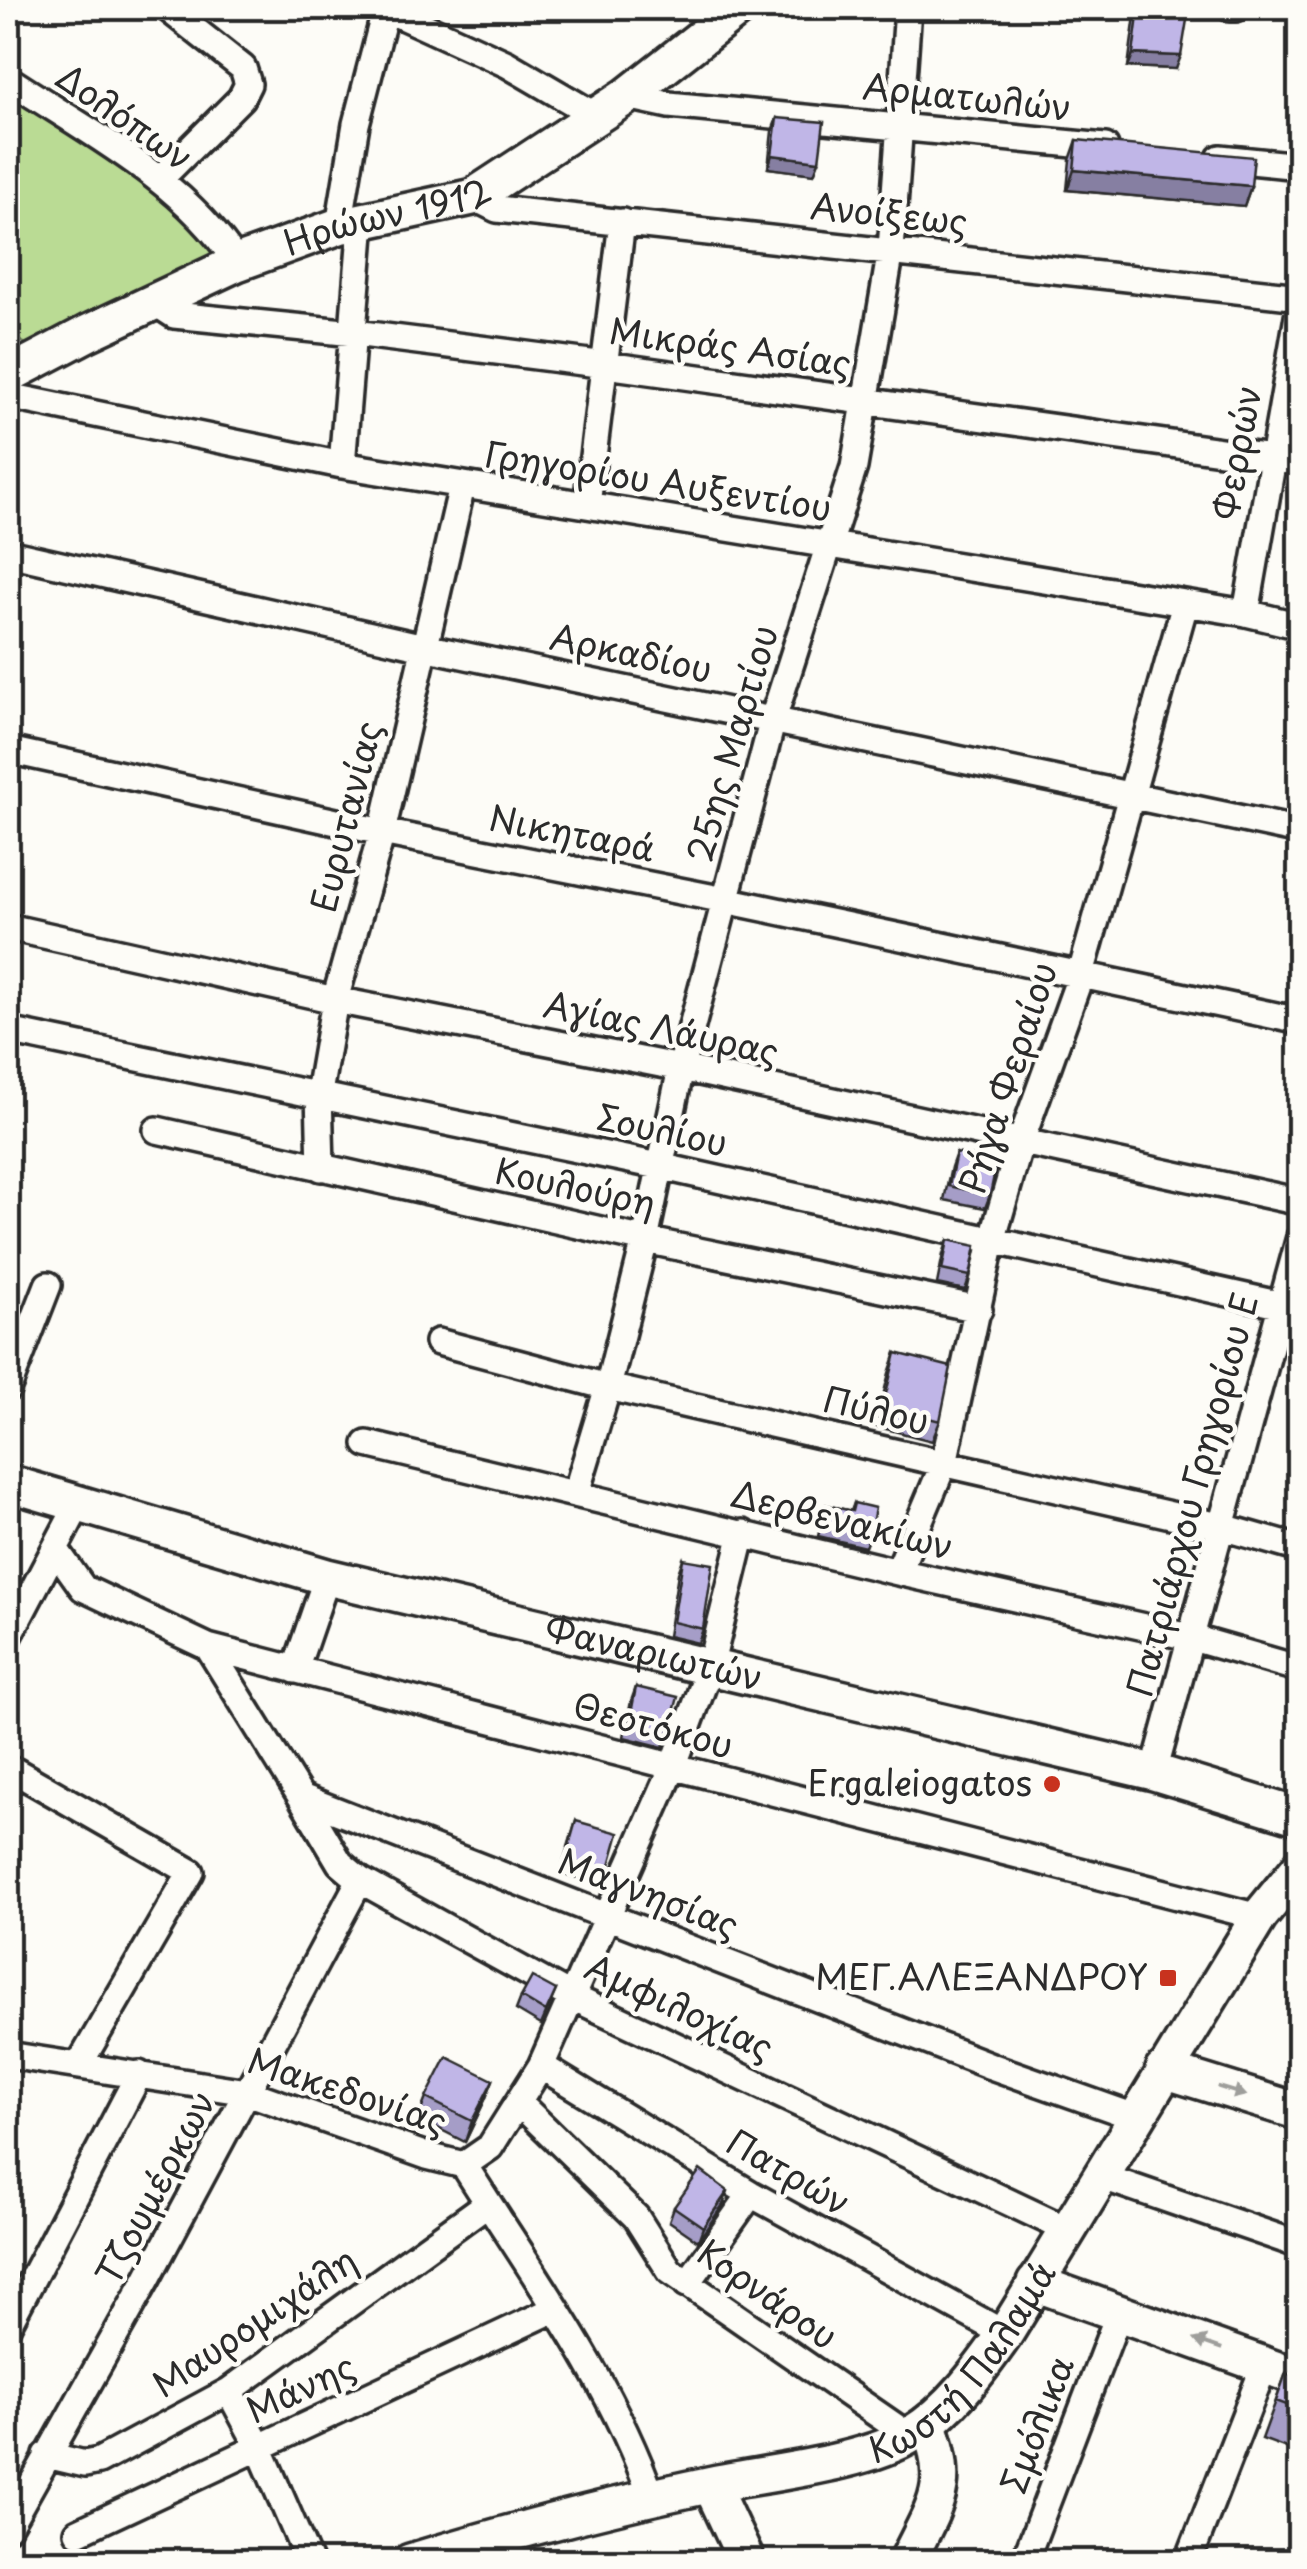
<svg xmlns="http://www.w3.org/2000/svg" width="1307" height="2569" viewBox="0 0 1307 2569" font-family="'Playpen Sans',sans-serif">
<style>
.green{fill:#badb94;stroke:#728360;stroke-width:2.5}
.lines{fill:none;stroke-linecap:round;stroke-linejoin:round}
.street-casing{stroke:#2b2b2b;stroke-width:32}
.secondary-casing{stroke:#2b2b2b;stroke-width:42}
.street{stroke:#fdfcf7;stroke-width:25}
.secondary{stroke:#fdfcf7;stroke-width:35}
.wall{fill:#a59dc7;stroke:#2b2b2b;stroke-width:2.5}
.shaded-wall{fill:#867fa2;stroke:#2b2b2b;stroke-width:2.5}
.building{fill:#c0b6e7;stroke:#2b2b2b;stroke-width:2.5}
.oneway{fill:#9e9e9b}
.poi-dot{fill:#c8321e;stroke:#fdfcf7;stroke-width:4}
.labels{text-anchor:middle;stroke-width:9;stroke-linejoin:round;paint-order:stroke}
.street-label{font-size:35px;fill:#2b2b2b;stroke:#fdfcf7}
.poi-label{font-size:35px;fill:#2b2b2b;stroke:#fdfcf7;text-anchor:end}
</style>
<rect width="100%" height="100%" fill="#fdfcf7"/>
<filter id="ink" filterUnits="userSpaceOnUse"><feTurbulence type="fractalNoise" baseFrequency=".01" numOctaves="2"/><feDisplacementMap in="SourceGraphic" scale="20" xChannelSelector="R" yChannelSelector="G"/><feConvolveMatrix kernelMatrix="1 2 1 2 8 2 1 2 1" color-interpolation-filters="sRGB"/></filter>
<g filter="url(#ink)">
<path class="green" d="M8 87 152 185 219 257 32 349 8 331Z"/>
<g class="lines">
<g class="street-casing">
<path id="street" d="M384 8 507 64 596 116
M1230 8H1236
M8 79C88 132 183 180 237 263
M627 96 669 105 1105 147
M1220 158 1300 166
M160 179 241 98 248 84 243 68 167 8
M473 197 497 209 1300 297
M339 226 356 124 386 8
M154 302 174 315 354 333 606 365 1300 462
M8 396 342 465 1246 613 1300 626
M342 465 362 221
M587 505 622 222
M8 553 424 647 1300 831
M1246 613 1300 305
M8 750 382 832 725 900 1300 1021
M8 927 335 1000 681 1068 1300 1202
M8 1031 659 1166 1300 1309
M157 1130 645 1240 979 1309
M321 1168 319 1093 335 1000 382 832 462 486
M438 1342 608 1387 1219 1526 1300 1549
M8 1388 48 1285
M367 1444 898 1572 1189 1637 1300 1669
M576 1493 608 1387 645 1240 681 1068 773 719 854 467 891 250 908 8
M56 1550 83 1588 208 1647 1259 1917
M898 1572 944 1463 992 1241 1021 1141 1080 977 1185 604
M8 1638 79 1503
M208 1647 301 1797 991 2066 1135 2117
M295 1670 327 1577
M1154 1772 1300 1237
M8 1785 15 1771 191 1872 79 2065
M301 1797 340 1863 360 1880 570 1996 1068 2230
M8 2055 247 2092 427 2156 464 2165C531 2272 610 2378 652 2498
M541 2066 751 2194 1005 2334
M520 2104 636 2217 670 2271 909 2436
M464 2165 490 2147 541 2066 673 1767 710 1667 743 1533
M1100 2176 1300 2245
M687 2284 751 2194
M8 2325 139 2074
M229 2391 259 2447 309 2562
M47 2455 85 2464 99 2461 229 2391 488 2203
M8 2527 147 2279 360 1880
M78 2532 555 2309
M1024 2562 1119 2313
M1188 2562 1265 2364"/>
</g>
<g class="secondary-casing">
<g id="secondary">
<path id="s1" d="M8 375 88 333 237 263 339 226 473 197 627 96 739 8"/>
<path id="s2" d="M8 1483 327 1577 1154 1772 1300 1817"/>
<path d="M1164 2070 1300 2112"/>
<path d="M1035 2283 1300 2378"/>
<path d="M711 2485 747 2562"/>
<path id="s3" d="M410 2562C510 2532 611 2505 713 2484 768 2473 867 2463 912 2434 951 2410 979 2371 1005 2334L1259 1917 1300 1867"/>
<path d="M907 2562C935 2504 953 2487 928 2423"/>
</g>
</g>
<use href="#street" class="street"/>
<use href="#secondary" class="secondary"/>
</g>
<path class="wall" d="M1136 8H1189L1176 69 1128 67Z
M777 118 819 161 814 174 768 168 772 131Z
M1077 140 1251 186 1244 206 1067 190 1070 160Z
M956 1153 990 1195 985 1208 944 1200 951 1167Z
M948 1240 970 1276 965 1290 937 1284 943 1254Z
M896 1353 940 1421 932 1441 875 1426 889 1373Z
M854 1503 870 1534 865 1547 818 1536 826 1505 851 1511Z
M683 1559 703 1629 698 1643 668 1636 678 1573Z
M636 1687 668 1734 663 1747 624 1737 631 1701Z
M576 1821 608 1872 603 1885 560 1873Z
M556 1990 541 2025 516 2010 521 1997Z
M493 2080 485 2100 465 2142 418 2118 426 2098Z
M723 2205 698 2241 669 2221 674 2207Z
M1286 2373 1300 2378V2445L1297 2452 1262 2439Z"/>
<path class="shaded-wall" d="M1133 54 1181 56 1176 69 1128 67Z
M772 155 819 161 814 174 768 168Z
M1074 170 1251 186 1244 206 1067 190Z
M493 2080 485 2100 465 2142 472 2121Z
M728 2191 723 2205 698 2241 703 2227Z"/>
<path class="building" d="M1139 8H1189L1181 56 1133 54Z
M777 118 824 122 819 161 772 155Z
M1077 140 1254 157 1251 186 1074 170Z
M8 968 14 970 8 998Z
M956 1153 997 1161 990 1195 949 1186Z
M8 1183 15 1184 11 1202 8 1201Z
M948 1240 976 1246 970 1276 942 1270Z
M896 1353 951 1367 940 1421 883 1406Z
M854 1503 875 1508 870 1534 823 1522 826 1505 852 1511Z
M683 1559 713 1564 703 1629 673 1622Z
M636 1687 678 1697 668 1734 629 1724Z
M576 1821 619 1833 608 1872 565 1859Z
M532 1977 556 1990 546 2012 521 1997Z
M447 2057 493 2080 472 2121 426 2098Z
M700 2170 728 2191 703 2227 674 2207Z
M1286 2373 1300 2378V2410L1276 2401Z"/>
<defs><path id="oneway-solid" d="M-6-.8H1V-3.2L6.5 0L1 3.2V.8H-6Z" transform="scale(2.5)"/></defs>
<g class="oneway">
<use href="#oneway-solid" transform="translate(1232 2091) rotate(17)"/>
<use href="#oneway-solid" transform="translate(1208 2344) rotate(-161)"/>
</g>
</g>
<g class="poi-dot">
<circle cx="1052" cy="1784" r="10"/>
<rect x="1158" y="1968" width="20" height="20" rx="5"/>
</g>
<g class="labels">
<g class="street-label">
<text transform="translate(967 98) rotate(6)" y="12">Αρματωλών</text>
<text transform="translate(124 118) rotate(35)" y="12">Δολόπων</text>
<text dy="12" stroke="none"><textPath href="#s1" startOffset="412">Ηρώων 1912</textPath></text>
<text transform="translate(889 215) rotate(6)" y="12">Ανοίξεως</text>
<text transform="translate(730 348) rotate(8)" y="12">Μικράς Ασίας</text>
<text transform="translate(1238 453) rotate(-80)" y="12">Φερρών</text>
<text transform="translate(658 482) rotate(9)" y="12">Γρηγορίου Αυξεντίου</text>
<text transform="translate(631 654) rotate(12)" y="12">Αρκαδίου</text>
<text transform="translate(733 744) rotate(-74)" y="12">25ης Μαρτίου</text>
<text transform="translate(347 817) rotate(-76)" y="12">Ευρυτανίας</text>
<text transform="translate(572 834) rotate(11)" y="12">Νικηταρά</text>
<text transform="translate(661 1029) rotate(12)" y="12">Αγίας Λάυρας</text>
<text transform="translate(1009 1078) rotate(-72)" y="12">Ρήγα Φεραίου</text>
<text transform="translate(662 1131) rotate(12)" y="12">Σουλίου</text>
<text transform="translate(575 1188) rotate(12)" y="12">Κουλούρη</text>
<text transform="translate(876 1411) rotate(13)" y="12">Πύλου</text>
<text transform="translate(1193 1495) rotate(-75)" y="12">Πατριάρχου Γρηγορίου Ε</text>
<text transform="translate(842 1521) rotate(14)" y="12">Δερβενακίων</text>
<text dy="12" stroke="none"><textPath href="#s2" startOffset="668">Φαναριωτών</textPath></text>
<text transform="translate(653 1726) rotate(15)" y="12">Θεοτόκου</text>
<text transform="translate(648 1894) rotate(21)" y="12">Μαγνησίας</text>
<text transform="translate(679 2008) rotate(25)" y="12">Αμφιλοχίας</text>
<text transform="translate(347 2092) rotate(18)" y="12">Μακεδονίας</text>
<text transform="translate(788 2173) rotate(30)" y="12">Πατρών</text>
<text transform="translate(156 2188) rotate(-62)" y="12">Τζουμέρκων</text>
<text transform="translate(767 2295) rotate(35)" y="12">Κορνάρου</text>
<text transform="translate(255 2323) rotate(-34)" y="12">Μαυρομιχάλη</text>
<text dy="12" stroke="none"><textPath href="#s3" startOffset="605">Κωστή Παλαμά</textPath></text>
<text transform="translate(301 2389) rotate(-25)" y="12">Μάνης</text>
<text transform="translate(1038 2425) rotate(-69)" y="12">Σμόλικα</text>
</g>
<g class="poi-label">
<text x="1032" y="1796">Ergaleiogatos</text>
<text x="1148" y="1990">ΜΕΓ.ΑΛΕΞΑΝΔΡΟΥ</text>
</g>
</g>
<rect width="1307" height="2569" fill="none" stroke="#fdfcf7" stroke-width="40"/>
<rect x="20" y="20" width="1267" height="2529" fill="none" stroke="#2b2b2b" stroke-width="4" filter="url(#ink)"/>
</svg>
